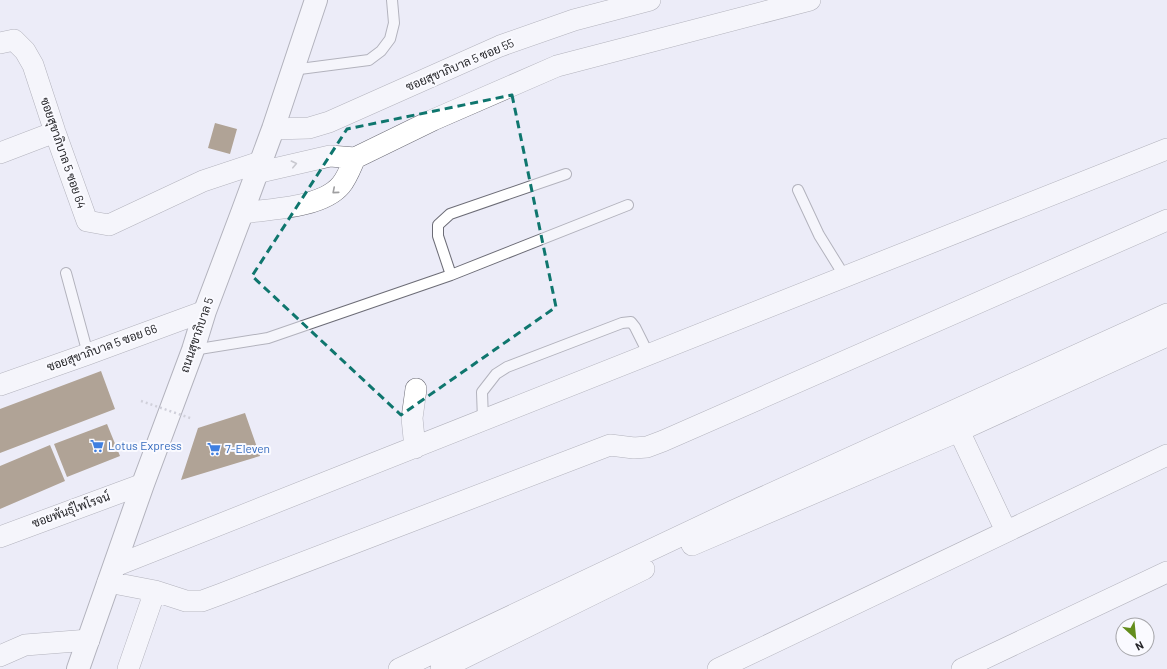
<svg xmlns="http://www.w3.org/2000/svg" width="1167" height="669" viewBox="0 0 1167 669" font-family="Barlow,Sarabun,sans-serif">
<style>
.building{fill:#66491f}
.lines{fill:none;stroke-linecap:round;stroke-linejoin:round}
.lane-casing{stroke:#6c6c76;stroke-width:12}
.street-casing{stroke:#6c6c76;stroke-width:22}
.secondary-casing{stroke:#6c6c76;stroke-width:24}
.lane{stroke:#fff;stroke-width:10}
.street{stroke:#fff;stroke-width:21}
.secondary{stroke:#fff;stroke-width:22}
.path-bridge{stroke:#adadb7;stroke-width:2.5;stroke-dasharray:2 3;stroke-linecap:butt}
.oneway{stroke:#9e9ea0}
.marked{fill:none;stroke:#0f766e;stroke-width:3;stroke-dasharray:8 5;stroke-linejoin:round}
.labels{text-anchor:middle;stroke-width:4;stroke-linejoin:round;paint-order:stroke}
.street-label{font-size:12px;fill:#27272b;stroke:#fafaff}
.shop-label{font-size:12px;fill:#366cbe;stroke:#fafaff;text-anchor:start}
</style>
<rect width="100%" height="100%" fill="#ececf8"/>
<path class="building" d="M215 123 237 129 230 154 208 148Z
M101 371 115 409 0 453V409Z
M245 413 260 456 181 480 198 428Z
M107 424 120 456 67 477 54 444Z
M50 445 65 481 0 509V466Z"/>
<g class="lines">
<g class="lane-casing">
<path id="lane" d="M292 70 369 60 381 51 390 39 394 23 392 0
M798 190 819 235 845 277
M66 273 88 354
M451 275 438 236V225L450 214 566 174
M193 350 268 338 451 275 628 205
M483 420 482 392 496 374 507 367 622 323 631 322 635 327 649 355"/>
</g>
<g class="street-casing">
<path id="street" d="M0 43 14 40 25 51 33 65 55 132 87 221 109 225 203 181 260 162
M273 129 309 128 329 122 500 46 574 20 650 0
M0 153 55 132
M256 173 330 156 355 158 433 120 557 66 810 0
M242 213C270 209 322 208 341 185 347 178 351 167 355 158
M0 385 88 354 205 311
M959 431 1006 531
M415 448 412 418 416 389
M0 537 143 484
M692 545 959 431 1167 336
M115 566 1167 149
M108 582 155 591 186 601H202L221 594 610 445 634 448 647 447 663 441 1167 220
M0 656 25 645 89 640
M128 669 155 591
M399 669 733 511 1167 314
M441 669 644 569
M718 669 1167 455
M962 669 1167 572"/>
</g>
<g class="secondary-casing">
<path id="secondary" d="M78 669 143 484 193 350 205 311 242 213 273 129 316 0"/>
</g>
<use href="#lane" class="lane"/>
<use href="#street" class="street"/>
<use href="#secondary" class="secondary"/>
<path class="path-bridge" d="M141 401 193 419"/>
</g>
<defs><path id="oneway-chevron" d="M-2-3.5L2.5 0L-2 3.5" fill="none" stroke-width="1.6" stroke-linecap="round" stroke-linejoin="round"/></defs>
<g class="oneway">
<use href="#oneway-chevron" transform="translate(294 164) rotate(-13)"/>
<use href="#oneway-chevron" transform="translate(335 191) rotate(139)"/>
</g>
<path d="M0 0H1167V669H0ZM512 95 556 307 401 415 252 276 347 129Z" fill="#ececf8" fill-opacity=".55" fill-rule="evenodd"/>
<path class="marked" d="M512 95 556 307 401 415 252 276 347 129Z"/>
<defs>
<g id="supermarket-bare" transform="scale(1.08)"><path d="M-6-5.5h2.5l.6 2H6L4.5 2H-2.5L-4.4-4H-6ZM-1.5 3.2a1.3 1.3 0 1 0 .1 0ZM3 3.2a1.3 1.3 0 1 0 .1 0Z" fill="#3f7fe0" stroke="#fafaff" stroke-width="2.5" paint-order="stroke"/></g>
</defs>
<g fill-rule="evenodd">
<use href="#supermarket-bare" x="97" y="446"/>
<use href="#supermarket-bare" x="214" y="449"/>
</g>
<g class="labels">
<g class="street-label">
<text transform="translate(460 65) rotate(-23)" y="4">ซอยสุขาภิบาล 5 ซอย 55</text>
<text transform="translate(63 153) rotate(71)" y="4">ซอยสุขาภิบาล 5 ซอย 64</text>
<text transform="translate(197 335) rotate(-71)" y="4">ถนนสุขาภิบาล 5</text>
<text transform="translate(102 348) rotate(-20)" y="4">ซอยสุขาภิบาล 5 ซอย 66</text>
<text transform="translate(71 510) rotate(-20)" y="4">ซอยพันธ์ุไพโรจน์</text>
</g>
<g class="shop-label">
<text x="108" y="450">Lotus Express</text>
<text x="225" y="453">7-Eleven</text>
</g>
</g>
<g transform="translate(1135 637) rotate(153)"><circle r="19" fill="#fafaff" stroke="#a6a6aa"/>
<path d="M0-3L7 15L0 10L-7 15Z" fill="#638d1c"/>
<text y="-6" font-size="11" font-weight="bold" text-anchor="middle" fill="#27272b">N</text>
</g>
</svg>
